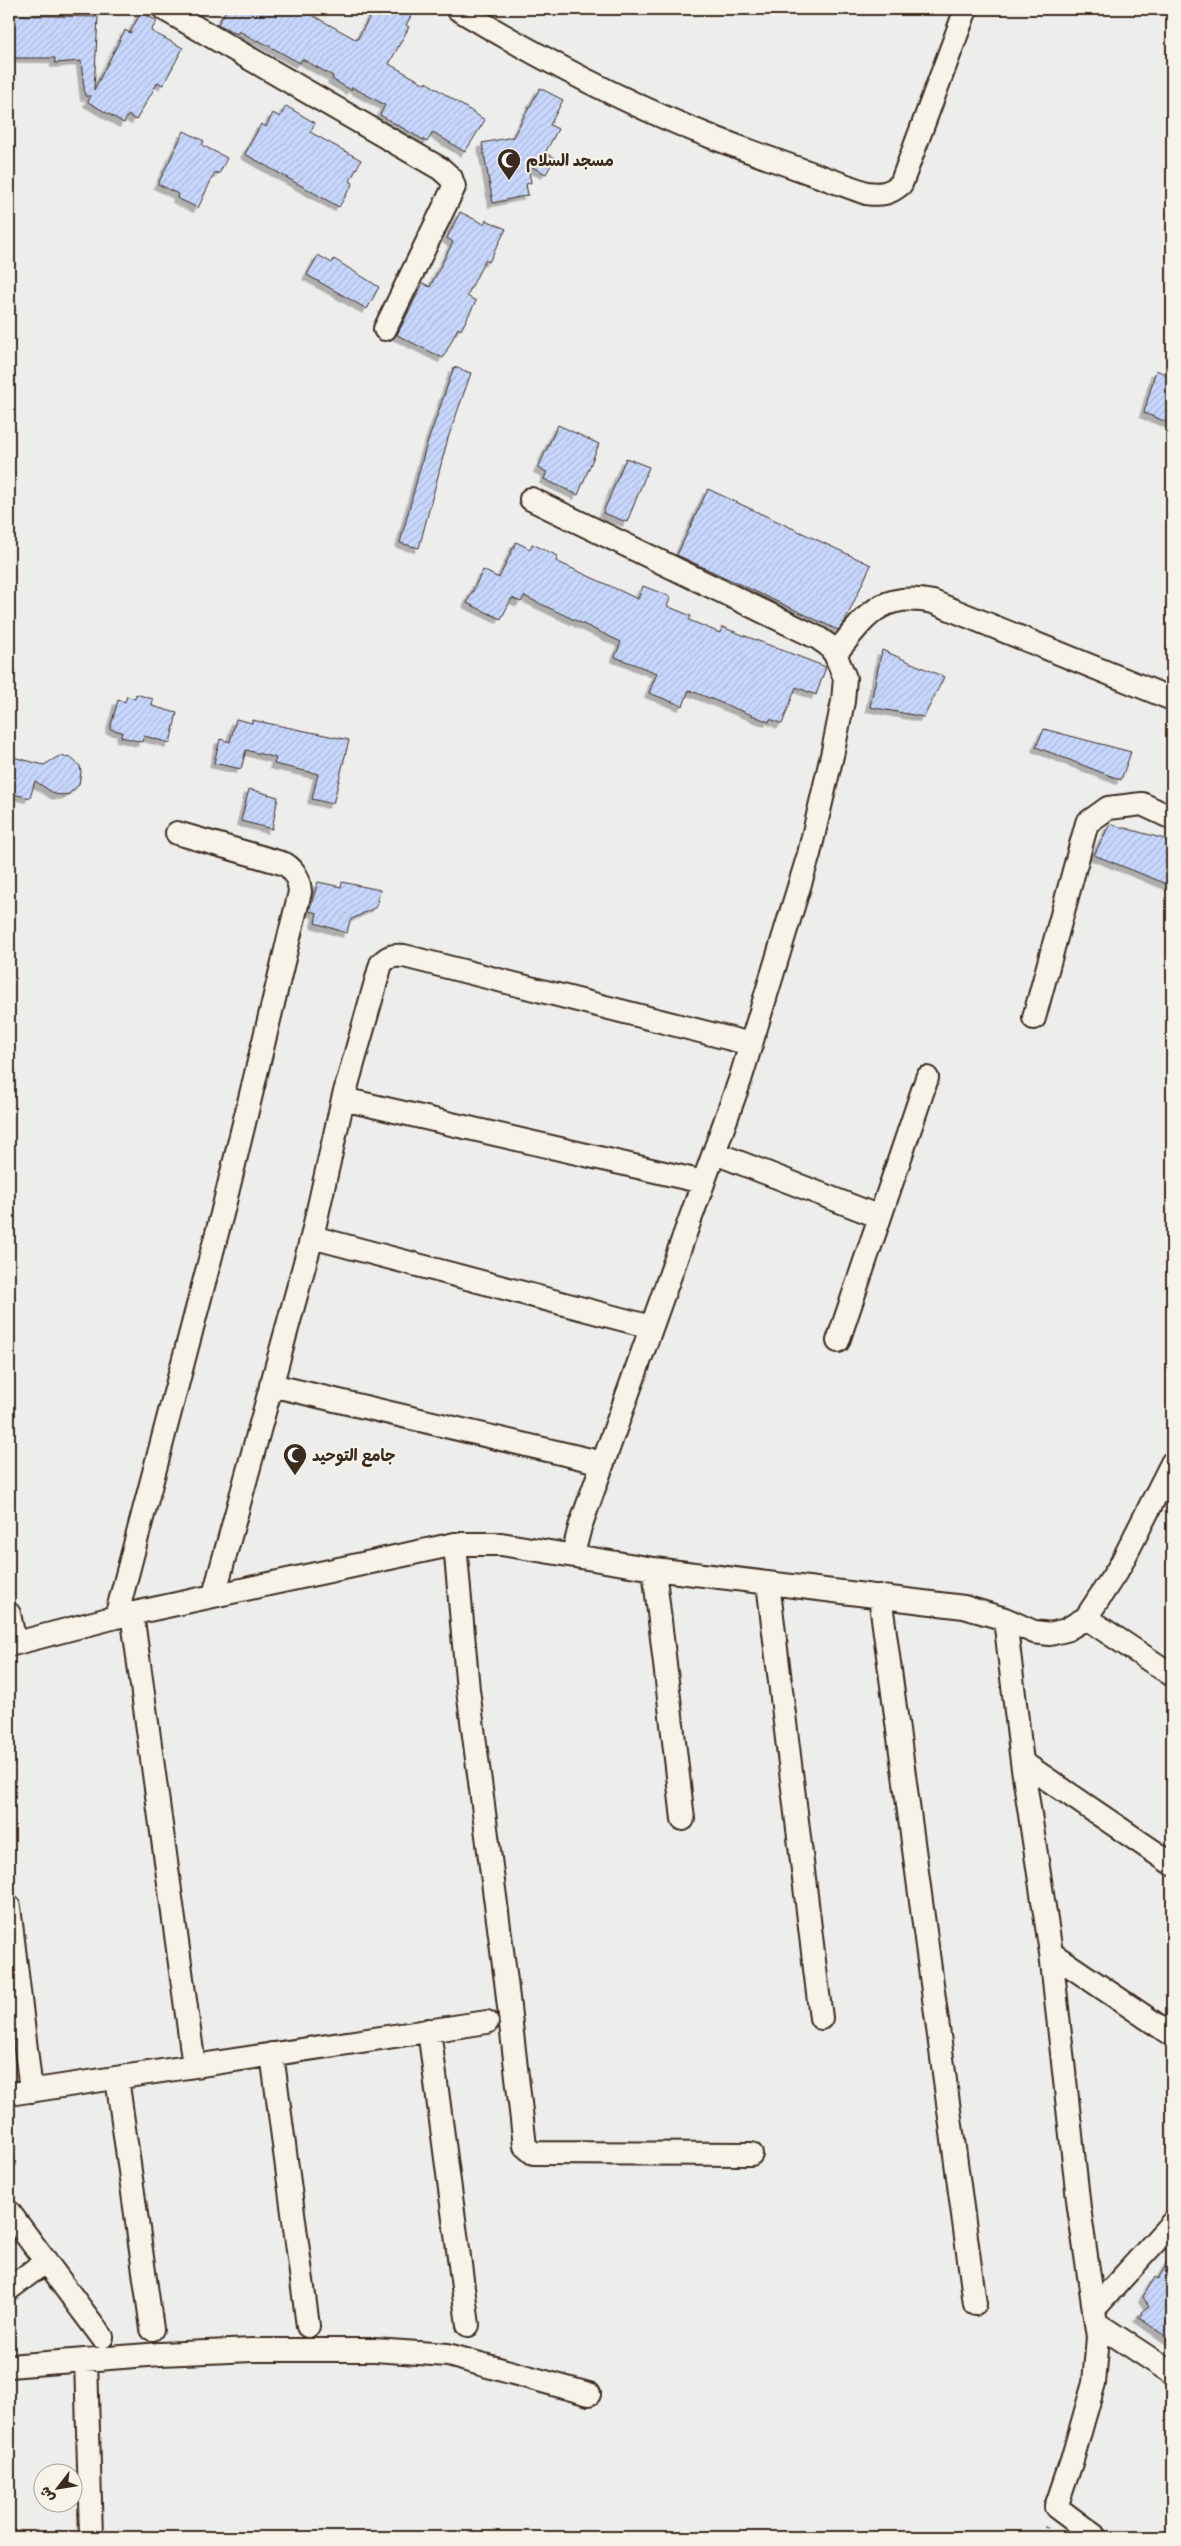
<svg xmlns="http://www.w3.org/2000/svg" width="1181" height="2546" viewBox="0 0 1181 2546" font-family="Itim,'Playpen Sans Arabic',sans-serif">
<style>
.building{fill:url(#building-hatch);stroke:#3b2a1e;filter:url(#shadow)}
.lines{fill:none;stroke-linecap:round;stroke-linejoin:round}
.minor-casing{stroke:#3b2a1e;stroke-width:26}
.path{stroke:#3b2a1e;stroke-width:3;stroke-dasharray:1 4;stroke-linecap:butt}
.minor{stroke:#f7f3e8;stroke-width:22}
.labels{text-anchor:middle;stroke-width:4;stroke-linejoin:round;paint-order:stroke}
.poi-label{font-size:16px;font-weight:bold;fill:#3b2a1e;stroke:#f7f3e8;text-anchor:start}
</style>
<defs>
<pattern id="building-hatch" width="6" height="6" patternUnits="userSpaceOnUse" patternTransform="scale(1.25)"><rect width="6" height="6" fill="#c7d7fd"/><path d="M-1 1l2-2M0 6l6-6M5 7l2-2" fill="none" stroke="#acb9d8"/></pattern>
<filter id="shadow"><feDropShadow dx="-4.5" dy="4.5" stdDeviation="0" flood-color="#0004"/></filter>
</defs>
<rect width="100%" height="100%" fill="#ededec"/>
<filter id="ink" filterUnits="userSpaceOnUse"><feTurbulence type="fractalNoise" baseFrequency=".02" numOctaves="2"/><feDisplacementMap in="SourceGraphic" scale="10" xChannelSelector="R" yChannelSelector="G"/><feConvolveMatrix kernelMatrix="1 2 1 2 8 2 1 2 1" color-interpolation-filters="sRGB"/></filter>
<g filter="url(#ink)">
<path class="building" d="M227 9H301L357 40 374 9H415L406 25 409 27 389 64 425 84 426 82 485 120 465 152 433 132 427 142 380 115 385 105 352 87 351 90 332 79 333 76 302 59 300 63 258 40 257 41 239 31 237 34 218 24Z
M141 12 157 21 151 31 183 48 163 85 158 82 136 120 128 115 124 123 88 102 91 96H85L81 61 55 63V58H9V15L98 17 94 90 125 30 130 33Z
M540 88 563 100 550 125 558 129 545 153 555 158 546 174 528 165 531 183 526 184 528 195 493 203 482 143 513 137Z
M286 106 315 123 310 132 361 160 350 181 353 183 339 207 245 154 261 124 266 127 273 113 280 117Z
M184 131 204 141 202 145 227 158 219 174 215 172 198 208 177 198 178 194 158 184Z
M460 212 484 224 486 220 506 229 489 262 485 260 467 296 476 301 461 330 458 328 443 358 397 335 423 283 430 287 453 242 447 238Z
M318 255 332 263 334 259 379 287 367 309 307 275Z
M454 367 471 373 448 438 419 548 400 543 425 450Z
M1156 370 1172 377V424L1144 413Z
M558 425 599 444 578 495 544 479 547 472 538 468Z
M626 458 649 467 627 522 603 513Z
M708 489 871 565 845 621 838 630 677 555Z
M516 542 530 549 532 544 558 556 556 561 638 599 643 586 671 597 667 606 691 616 689 620 720 633 722 627 826 667 816 695 796 687 782 724 770 719 769 722 689 690 683 706 649 693 657 673 615 657 621 642 524 596 521 602 512 598 501 619 467 603 483 570 499 578Z
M882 650 944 677 924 717 870 707Z
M136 694 153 699 152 706 177 713 170 743 144 736 142 742 121 737 122 732 110 729 118 700 125 702 127 696 135 699Z
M236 719 252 723V720L349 740 333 804 312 799 318 774 274 764 276 758 246 750 241 769 214 763 220 739 230 742Z
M1044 729 1131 752 1121 780 1036 747Z
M9 756 44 765 59 756 71 758 80 766 81 772 79 785 69 794 62 795 55 794 35 781 30 798 9 793Z
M249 789 278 797 272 829 241 821Z
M1110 824 1172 841V886L1094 855Z
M318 882 341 887 342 882 380 890 376 907 350 920 347 933 315 923 317 913 309 911Z
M1172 2255V2341L1138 2317 1142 2314 1141 2312 1149 2306 1143 2297 1155 2277 1158 2279Z"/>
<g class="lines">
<g class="minor-casing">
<path id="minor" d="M164 9 441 169 451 178 454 187 385 329
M458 9C538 57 624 103 712 137 763 157 815 174 866 193 881 195 889 194 901 184L966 9
M531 499 818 638 828 645 835 654 845 678 843 701 833 751 809 854 740 1080 580 1527 573 1554
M835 654C866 617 879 591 933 602L1172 699
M1034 1018 1087 823 1108 808 1142 804 1172 818
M343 1099 703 1182
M715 1153 880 1217
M312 1237 651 1327
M838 1341 927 1078
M271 1385 603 1463
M455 1544 468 1690 506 1981 525 2146 533 2153 751 2154
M654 1569 683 1819
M768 1583 821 2018
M214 1595 312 1237 343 1099 381 964C388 956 393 955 404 956L751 1044
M880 1596 975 2304
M132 1613 194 2066
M9 1614 15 1643
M116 1617 222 1214 300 892C299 880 296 871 285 864L177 833
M1086 1618 1172 1675
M1005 1619 1022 1762 1051 1953 1079 2208 1098 2337 1094 2383 1072 2460 1056 2507 1096 2537
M9 1645 116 1617 455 1544H501L654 1569 964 1607 1005 1619 1034 1632 1050 1634 1066 1630 1086 1618 1120 1566 1172 1463
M1022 1762 1172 1864
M9 1907 31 2091
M1051 1953 1172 2035
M429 2030 468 2325
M272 2054 308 2326
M117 2078 152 2329
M9 2094 487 2022
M9 2212 102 2337
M9 2289 46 2261
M1094 2309 1172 2223
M1096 2323 1172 2373
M86 2360 91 2537
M9 2366 160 2354 253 2350H374L448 2355 589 2394"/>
</g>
<path class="path" d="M1042 2537 1047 2526"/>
<use href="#minor" class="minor"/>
</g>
</g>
<defs>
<g id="mosque-pin" transform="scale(1.25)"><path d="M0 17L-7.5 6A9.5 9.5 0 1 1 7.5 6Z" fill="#3b2a1e" stroke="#f7f3e8"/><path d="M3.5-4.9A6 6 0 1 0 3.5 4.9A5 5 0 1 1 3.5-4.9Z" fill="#fff"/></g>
</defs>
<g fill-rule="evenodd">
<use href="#mosque-pin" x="509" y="160"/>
<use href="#mosque-pin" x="295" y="1455"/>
</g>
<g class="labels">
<g class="poi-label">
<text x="526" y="166">مسجد السلام</text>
<text x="312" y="1461">جامع التوحيد</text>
</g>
</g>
<rect width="1181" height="2546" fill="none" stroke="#f7f3e8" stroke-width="30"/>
<rect x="15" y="15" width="1151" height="2516" fill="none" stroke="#3b2a1e" stroke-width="2" filter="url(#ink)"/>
<g transform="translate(58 2488) rotate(239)"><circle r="24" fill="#f7f3e8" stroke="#aca397"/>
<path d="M0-4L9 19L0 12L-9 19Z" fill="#3b2a1e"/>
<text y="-8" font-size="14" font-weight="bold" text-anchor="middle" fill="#3b2a1e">ش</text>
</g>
</svg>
